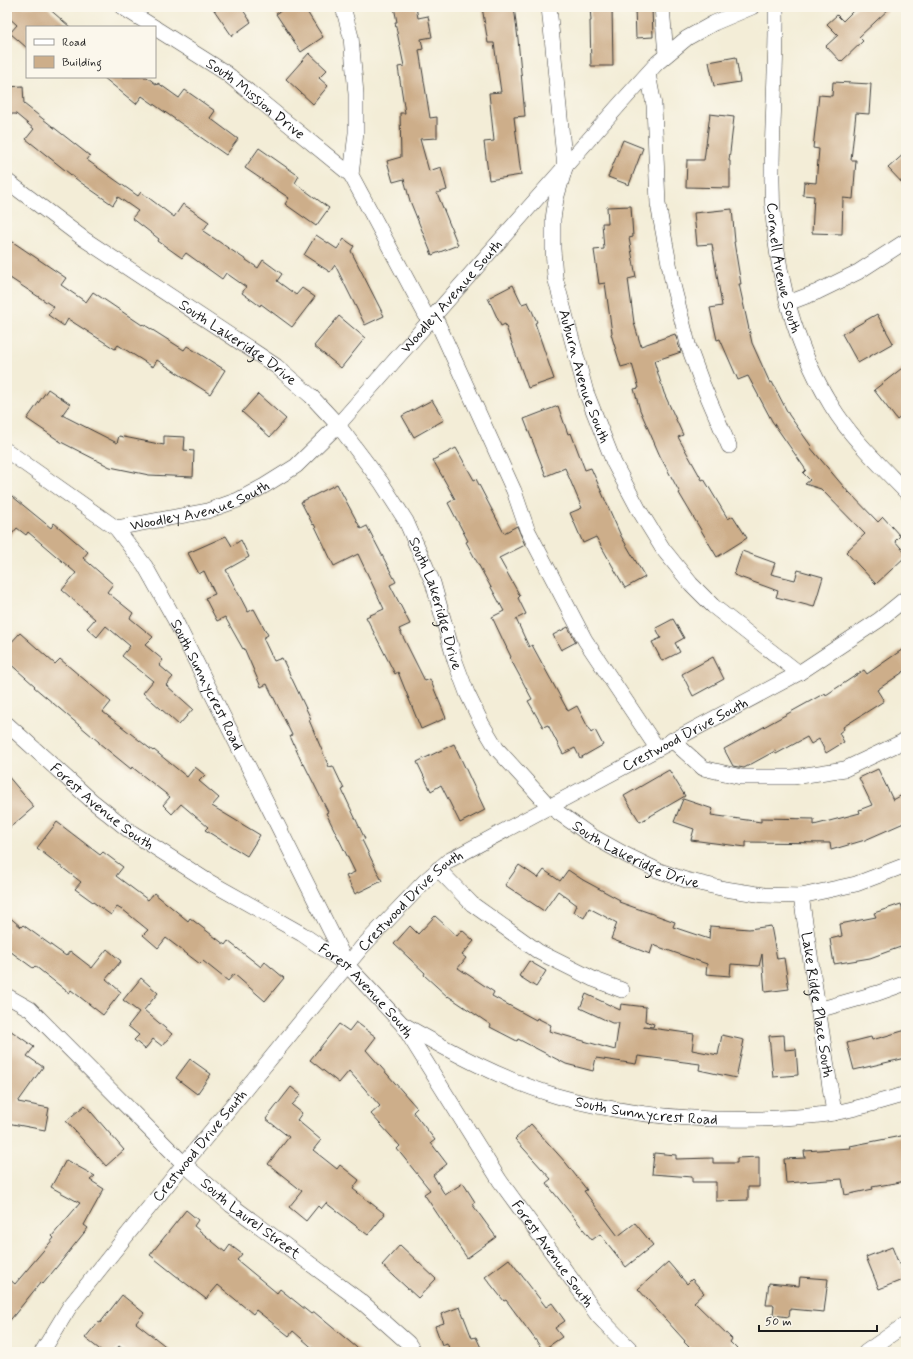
<svg xmlns="http://www.w3.org/2000/svg" width="913" height="1359" viewBox="0 0 913 1359" font-family="Mynerve,sans-serif">
<style>
.building{fill:#cdae8a}
.lines{fill:none;stroke-linecap:round;stroke-linejoin:round}
.minor-casing{stroke:#3c3b38;stroke-width:16}
.minor{stroke:#fff;stroke-width:15}
.labels{text-anchor:middle;stroke-width:3.5;stroke-linejoin:round;paint-order:stroke}
.street-label{font-size:15px;fill:#1c1c1c;stroke:#fbf7ec}
</style>
<rect width="100%" height="100%" fill="#fbf7ec"/>
<filter id="ink" filterUnits="userSpaceOnUse"><feTurbulence type="fractalNoise" baseFrequency=".025" numOctaves="2"/><feDisplacementMap in="SourceGraphic" scale="8" xChannelSelector="R" yChannelSelector="G"/><feConvolveMatrix kernelMatrix="1 2 1 2 8 2 1 2 1" color-interpolation-filters="sRGB"/></filter>
<filter id="wash" filterUnits="userSpaceOnUse"><feTurbulence type="fractalNoise" baseFrequency=".012" numOctaves="4" result="noise"/><feDisplacementMap in="SourceGraphic" scale="16" xChannelSelector="R" yChannelSelector="G"/><feGaussianBlur stdDeviation="0.9" result="paint"/><feColorMatrix in="noise" values="0 0 0 0 0 0 0 0 0 0 0 0 0 0 0 0 0 1.4 0 .05"/><feComposite in="paint" operator="in"/></filter>
<g filter="url(#wash)">
<rect width="100%" height="100%" fill="#f3edd7"/>
<g id="blocks">
<path class="building" d="M7 7H47L70 27H27V48L10 33 17 25 7 16Z
M212 7H241L251 22 232 36Z
M287 7H304L323 37 301 52 276 14Z
M394 7H416L418 18 428 16 432 37 421 39 423 49 419 50 430 118 437 117V138L420 139 429 171 441 167 447 190 437 193 458 245 432 255 410 201 404 179 393 182 387 161 401 157 400 113H405L398 67 404 66 395 22H397Z
M482 7H514L518 39 525 116 514 117 521 175 489 180 484 142 494 141 489 93 501 92 494 43H488Z
M590 7H612L613 66H591L590 21H591Z
M635 7H652L653 37 636 38Z
M857 7H891L859 37 863 41 841 62 826 46 838 35 827 24 837 15 843 21Z
M309 53 327 70 319 78 328 86 313 104 286 79Z
M736 57 740 82 714 86 709 62Z
M103 77H147L157 85 158 83 179 98 185 90 215 111 210 118 238 139 226 155 142 96 136 104Z
M833 82 871 84 869 114 856 113 851 160H856L853 199 843 198 842 234 812 233 814 196 803 195 804 182 816 183 819 149 813 148 819 95 832 96Z
M23 86 24 104 90 156 87 160 138 196 141 192 174 217 183 204 209 222 203 231 258 268 263 260 282 274 277 281 296 295 302 288 315 297 292 327 261 304 260 306 242 293 246 287 226 273 222 279 186 253 182 258 158 241 159 239 132 218 138 211 118 197 113 205 80 182 26 139 34 129 16 114H7V87Z
M710 114 734 117 729 161H730V188L686 187 687 160H704Z
M623 140 643 148 629 185 608 177Z
M259 148 299 176 295 183 329 208 316 226 285 204 289 198 245 168Z
M906 152V187L888 168Z
M631 206 633 237 629 238 636 277 628 279 634 323 641 346 675 334 681 352 654 361 664 393 683 435 678 437 702 480 704 479 728 519 733 516 747 538 717 557 679 493H680L660 456 640 410 634 389 639 388 632 364 621 367 611 334 612 333 605 283 599 284 594 250 604 249 602 223H608L607 207Z
M732 209 735 242H734L741 284H739L752 343 770 383 772 382 789 415 811 446 810 447 849 493V492L878 522 883 517 900 536 895 541 906 554V556L876 584 846 552 865 534 821 489 805 484 810 480 803 473 806 470 772 421 748 376 738 380 720 339 717 340 710 308 722 306 712 244 697 245 694 213Z
M316 235 337 249 344 239 354 246 351 251 384 316 365 325 335 265 330 272 304 255Z
M7 238 66 278 61 285 86 302 93 292 142 325 143 324 184 350 187 346 225 370 210 394 157 360 153 367 118 345 115 349 68 319 64 326 48 315 54 307 7 276Z
M513 285 522 304 528 302 537 322 535 323 554 379 528 388 505 324 501 326 488 298Z
M877 314 893 343 858 363 842 334Z
M339 316 365 338 341 368 314 346Z
M906 365V413L897 420 874 390Z
M48 389 70 404 62 415 117 443 119 436 164 445V436L185 437 184 450 194 451 193 477 149 475 110 467 61 442 27 419Z
M258 394 286 419 270 437 242 412Z
M432 400 444 420 414 437 402 416Z
M558 406 568 434 571 433 585 470 591 468 621 536 645 577 625 588 596 537 583 543 570 513 582 508 565 468 546 476 524 419Z
M456 448 474 480 476 479 504 533 517 526 525 545 499 558 520 596 518 598 526 614 516 619 529 647 532 645 568 711 577 706 591 733 595 730 603 745 580 758 575 748 563 754 548 725 543 727 528 701 532 699 510 658 511 657 492 617 504 611 466 542 468 541 448 503 455 499 433 460Z
M337 484 361 529 367 526 396 582 390 585 410 624 399 629 425 681 430 679 446 718 421 729 398 672 395 674 366 617 384 609 358 554 334 566 314 524 313 525 301 502Z
M7 492 51 528 54 523 88 552 83 558 113 584 107 592 133 613 130 618 153 637 145 645 163 660 159 665 173 677 166 685 193 709 179 725 143 693 153 681 122 656 130 646 106 626 97 637 87 628 95 619 62 590 76 573 28 532 26 535 17 528 7 540Z
M226 536 232 546 241 540 249 557 226 570 248 612 254 609 268 635 263 638 274 661 282 658 311 719 309 720 329 767 333 766 344 789 342 790 365 839 362 840 382 881 355 894 346 876 355 872 326 813 328 812 304 764 303 765 290 736 292 735 267 684 261 687 244 648 243 649 225 617 217 621 205 598 215 594 204 571 199 574 188 553Z
M742 551 775 563 771 574 795 580 798 570 823 577 814 607 776 597 778 591 734 575Z
M673 619 684 638 675 643 680 652 662 661 652 642 661 638 656 628Z
M568 627 576 642 561 650 553 635Z
M20 633 55 664 60 659 111 702 103 712 153 751 154 750 187 777 195 767 205 775 199 781 219 798 212 806 260 835 247 856 205 830 208 827 181 804 172 814 163 805 170 797 132 767 131 769 99 743V742L34 687 35 686 7 661V647Z
M906 647V670L877 690 884 701 843 727 844 729 839 733 844 742 826 753 819 739 811 744 807 737 776 754 775 751 744 768 733 766 724 749 825 693 826 695 864 670 867 674Z
M713 657 724 679 693 696 682 674Z
M454 744 485 810 460 823 441 785 431 791 417 762Z
M878 769 893 800 906 793V822L865 840 831 850 830 843 746 842V847L691 840 694 829 674 822 683 799 713 809 711 815 761 822V818L814 819V825L860 813 859 810 872 805 859 778Z
M669 770 685 796 640 822 624 796Z
M7 775 34 807 7 830Z
M57 822 100 855 103 852 123 867 116 876 148 900 154 893 188 921 190 918 225 945 228 941 261 967 265 962 284 978 265 1001 234 974 228 981 203 961 200 964 166 938 158 948 143 935 148 930 122 909V910L117 907 111 915 75 889 81 882 37 848Z
M519 865 538 878 544 870 560 881 568 870 583 880 620 900 619 902 675 922 673 927 709 939 710 926 749 929 771 926 777 959 784 958 789 989 765 992 762 954 759 966 731 964 730 976 706 974 707 964 653 945 650 954 611 939 617 923 589 908 584 918 574 912 577 905 558 891 544 911 505 885Z
M901 904 906 919V945L870 958 834 964 830 939 842 936 840 924 876 917 874 913Z
M7 915 21 927 23 925 66 956 70 951 92 968 107 949 121 961 106 979 121 992 103 1015 71 990 69 993 35 966 33 968 7 949Z
M435 916 457 936 462 930 474 941 462 955 466 958 458 968 494 992 492 996 536 1020 537 1018 551 1025 549 1031 615 1050 619 1023H612L580 1008 586 994 620 1010 621 1004 646 1007 645 1021 654 1024 653 1027 644 1026V1027L694 1034 692 1050 718 1055 722 1035 744 1040 736 1078 699 1070 700 1064 638 1056 636 1064 596 1058 593 1071 566 1064 518 1039 517 1041 490 1027 491 1025 448 996V997L424 975 425 973 394 944 410 926 418 934Z
M529 961 546 971 536 987 519 976Z
M141 978 158 993 144 1010 172 1034 162 1046 153 1039 145 1049 134 1040 139 1035 128 1026 139 1012 123 1000Z
M356 1022 376 1037 366 1050 417 1108 413 1112 435 1140 431 1143 447 1164 433 1175 445 1195 463 1183 475 1202 472 1204 496 1237 467 1258 424 1194 430 1190 397 1149 400 1146 371 1114 380 1106 349 1071 339 1083 310 1060 339 1024 349 1031Z
M7 1028 34 1047 27 1056 43 1067 18 1102 49 1108 45 1130 7 1123Z
M906 1030V1058L854 1070 847 1043 871 1037 872 1040Z
M784 1035 785 1050 796 1049 798 1075 773 1077 769 1036Z
M190 1059 211 1074 197 1094 176 1078Z
M291 1087 301 1095 292 1105 302 1113 297 1120 321 1140 313 1150 337 1169 340 1165 359 1180 353 1189 385 1214 368 1235 326 1203 321 1209 318 1206 306 1221 289 1207 302 1191 268 1164 289 1137 266 1119Z
M85 1105 124 1150 106 1166 66 1121Z
M531 1124 566 1163 587 1190 584 1191 618 1236 635 1223 653 1245 626 1267 600 1234 592 1240 546 1183 551 1179 515 1139Z
M906 1135V1181L872 1187 873 1189 845 1195 842 1179 786 1183 784 1159 805 1158 804 1151 851 1148 850 1146Z
M654 1153 676 1155V1159L713 1158V1163H737V1158L759 1157V1187H748V1200L716 1201V1182H692V1177L652 1174Z
M66 1160 95 1176 90 1180 104 1189 84 1225 88 1228 43 1284 41 1282 7 1324V1277L15 1284 54 1238 52 1236 80 1203 51 1187Z
M186 1210 198 1220 194 1226 225 1252 230 1245 242 1254 237 1260 277 1293 280 1289 311 1314 314 1312 362 1352H317L293 1331 289 1336 256 1310 253 1314 218 1285 206 1299 175 1275 150 1255Z
M400 1245 436 1279 418 1298 382 1265Z
M892 1247 905 1279 879 1289 866 1257Z
M509 1259 546 1307 552 1303 565 1321 555 1328 562 1337 543 1350 506 1300 504 1301 485 1277Z
M668 1262 687 1284 692 1279 704 1293 694 1302 732 1339 730 1342 740 1352H694L684 1342 685 1341 638 1289Z
M800 1277 828 1279 824 1312 790 1309 789 1317 773 1315 774 1305H766L769 1283 799 1286Z
M122 1295 144 1313 136 1323 173 1352H126L119 1346 114 1352H103L85 1338 98 1322 100 1323Z
M460 1307 472 1338 476 1337 483 1352H440L449 1348 447 1343 442 1345 435 1326 444 1323 441 1314Z"/>
</g>
</g>
<g filter="url(#ink)">
<use href="#blocks" fill-opacity="0" stroke="#3c3b38" stroke-width="1"/>
<g class="lines">
<g class="minor-casing">
<g id="minor">
<path d="M122 7 154 27"/>
<path d="M343 7 351 37 356 94V133L351 175 429 321"/>
<path id="s1" d="M549 7 565 168 556 199 553 219V249L555 277 586 392 614 463 639 510 663 549 691 584 713 606 799 673"/>
<path d="M662 7 666 55"/>
<path id="s2" d="M776 7C777 63 772 118 772 173 771 254 789 336 831 405 851 438 880 465 906 492"/>
<path id="s3" d="M155 28 226 73 351 175"/>
<path d="M648 74 654 105 658 204 673 285 689 348 702 383 729 446"/>
<path id="s4" d="M7 181 84 239 276 366 311 396 338 425 381 482 406 521 433 583 455 661 467 693 482 724 497 749 549 806 590 835 626 855 657 870 686 880 725 889 764 895 801 896 856 884 906 865"/>
<path d="M788 303 817 292 858 272 906 241"/>
<path d="M434 315 514 491 527 529 585 640 657 748"/>
<path id="s5" d="M7 451 116 528 145 566 174 618 347 964"/>
<path id="s6" d="M116 528 207 511 238 500 264 486 296 466 338 425 620 104 657 63 687 38 714 23 752 7"/>
<path id="s7" d="M7 724 91 800 131 832 206 880 302 934 347 965 402 1024 500 1181 599 1317 633 1352"/>
<path d="M672 740 703 768 741 777H793L845 769 902 742 906 739"/>
<path d="M438 869 472 904 539 952 593 979 622 990"/>
<path id="s8" d="M801 896 834 1113"/>
<path id="s9" d="M7 996 30 1009 184 1164 231 1205 363 1303 408 1343 414 1352"/>
<path d="M818 1010 878 993 906 983"/>
<path id="s10" d="M404 1025C453 1053 503 1080 557 1096 623 1115 692 1121 761 1119 785 1118 809 1117 833 1113 857 1109 882 1101 906 1094"/>
<path id="s11" d="M42 1352 70 1306 184 1164 362 947 425 881 448 861 799 673 879 620 906 598"/>
<path d="M866 1352 906 1324"/>
</g>
</g>
<use href="#minor" class="minor"/>
</g>
</g>
<g class="labels">
<g class="street-label">
<text dy="5" stroke="none"><textPath href="#s3" startOffset="123">South Mission Drive</textPath></text>
<text dy="5" stroke="none"><textPath href="#s2" startOffset="262">Cornell Avenue South</textPath></text>
<text dy="5" stroke="none"><textPath href="#s6" startOffset="423">Woodley Avenue South</textPath></text>
<text dy="5" stroke="none"><textPath href="#s4" startOffset="282">South Lakeridge Drive</textPath></text>
<text dy="5" stroke="none"><textPath href="#s1" startOffset="376">Auburn Avenue South</textPath></text>
<text dy="5" stroke="none"><textPath href="#s6" startOffset="87">Woodley Avenue South</textPath></text>
<text dy="5" stroke="none"><textPath href="#s4" startOffset="618">South Lakeridge Drive</textPath></text>
<text dy="5" stroke="none"><textPath href="#s5" startOffset="315">South Sunnycrest Road</textPath></text>
<text dy="5" stroke="none"><textPath href="#s11" startOffset="907">Crestwood Drive South</textPath></text>
<text dy="5" stroke="none"><textPath href="#s7" startOffset="126">Forest Avenue South</textPath></text>
<text dy="5" stroke="none"><textPath href="#s4" startOffset="954">South Lakeridge Drive</textPath></text>
<text dy="5" stroke="none"><textPath href="#s11" startOffset="584">Crestwood Drive South</textPath></text>
<text dy="5" stroke="none"><textPath href="#s7" startOffset="450">Forest Avenue South</textPath></text>
<text dy="5" stroke="none"><textPath href="#s8" startOffset="110">Lake Ridge Place South</textPath></text>
<text dy="5" stroke="none"><textPath href="#s10" startOffset="260">South Sunnycrest Road</textPath></text>
<text dy="5" stroke="none"><textPath href="#s11" startOffset="260">Crestwood Drive South</textPath></text>
<text dy="5" stroke="none"><textPath href="#s9" startOffset="331">South Laurel Street</textPath></text>
<text dy="5" stroke="none"><textPath href="#s7" startOffset="774">Forest Avenue South</textPath></text>
</g>
</g>
<rect width="913" height="1359" fill="none" stroke="#fbf7ec" stroke-width="24"/>
<rect x="26" y="26" width="130" height="52" fill="#fbf7ec" stroke="#a29f99"/>
<rect x="34" y="39" width="20" height="6" fill="#ffffff" stroke="#a29f99"/>
<text x="62" y="46" font-size="12" fill="#1c1c1c">Road</text>
<rect x="34" y="56" width="20" height="12" fill="#cdae8a" stroke="#a29f99"/>
<text x="62" y="66" font-size="12" fill="#1c1c1c">Building</text>
<path d="M759 1325v6h118v-6" fill="none" stroke="#1c1c1c" stroke-width="2"/>
<text x="765" y="1325" font-size="12" fill="#1c1c1c" stroke="#fbf7ec" stroke-width="3" paint-order="stroke">50 m</text>
</svg>
